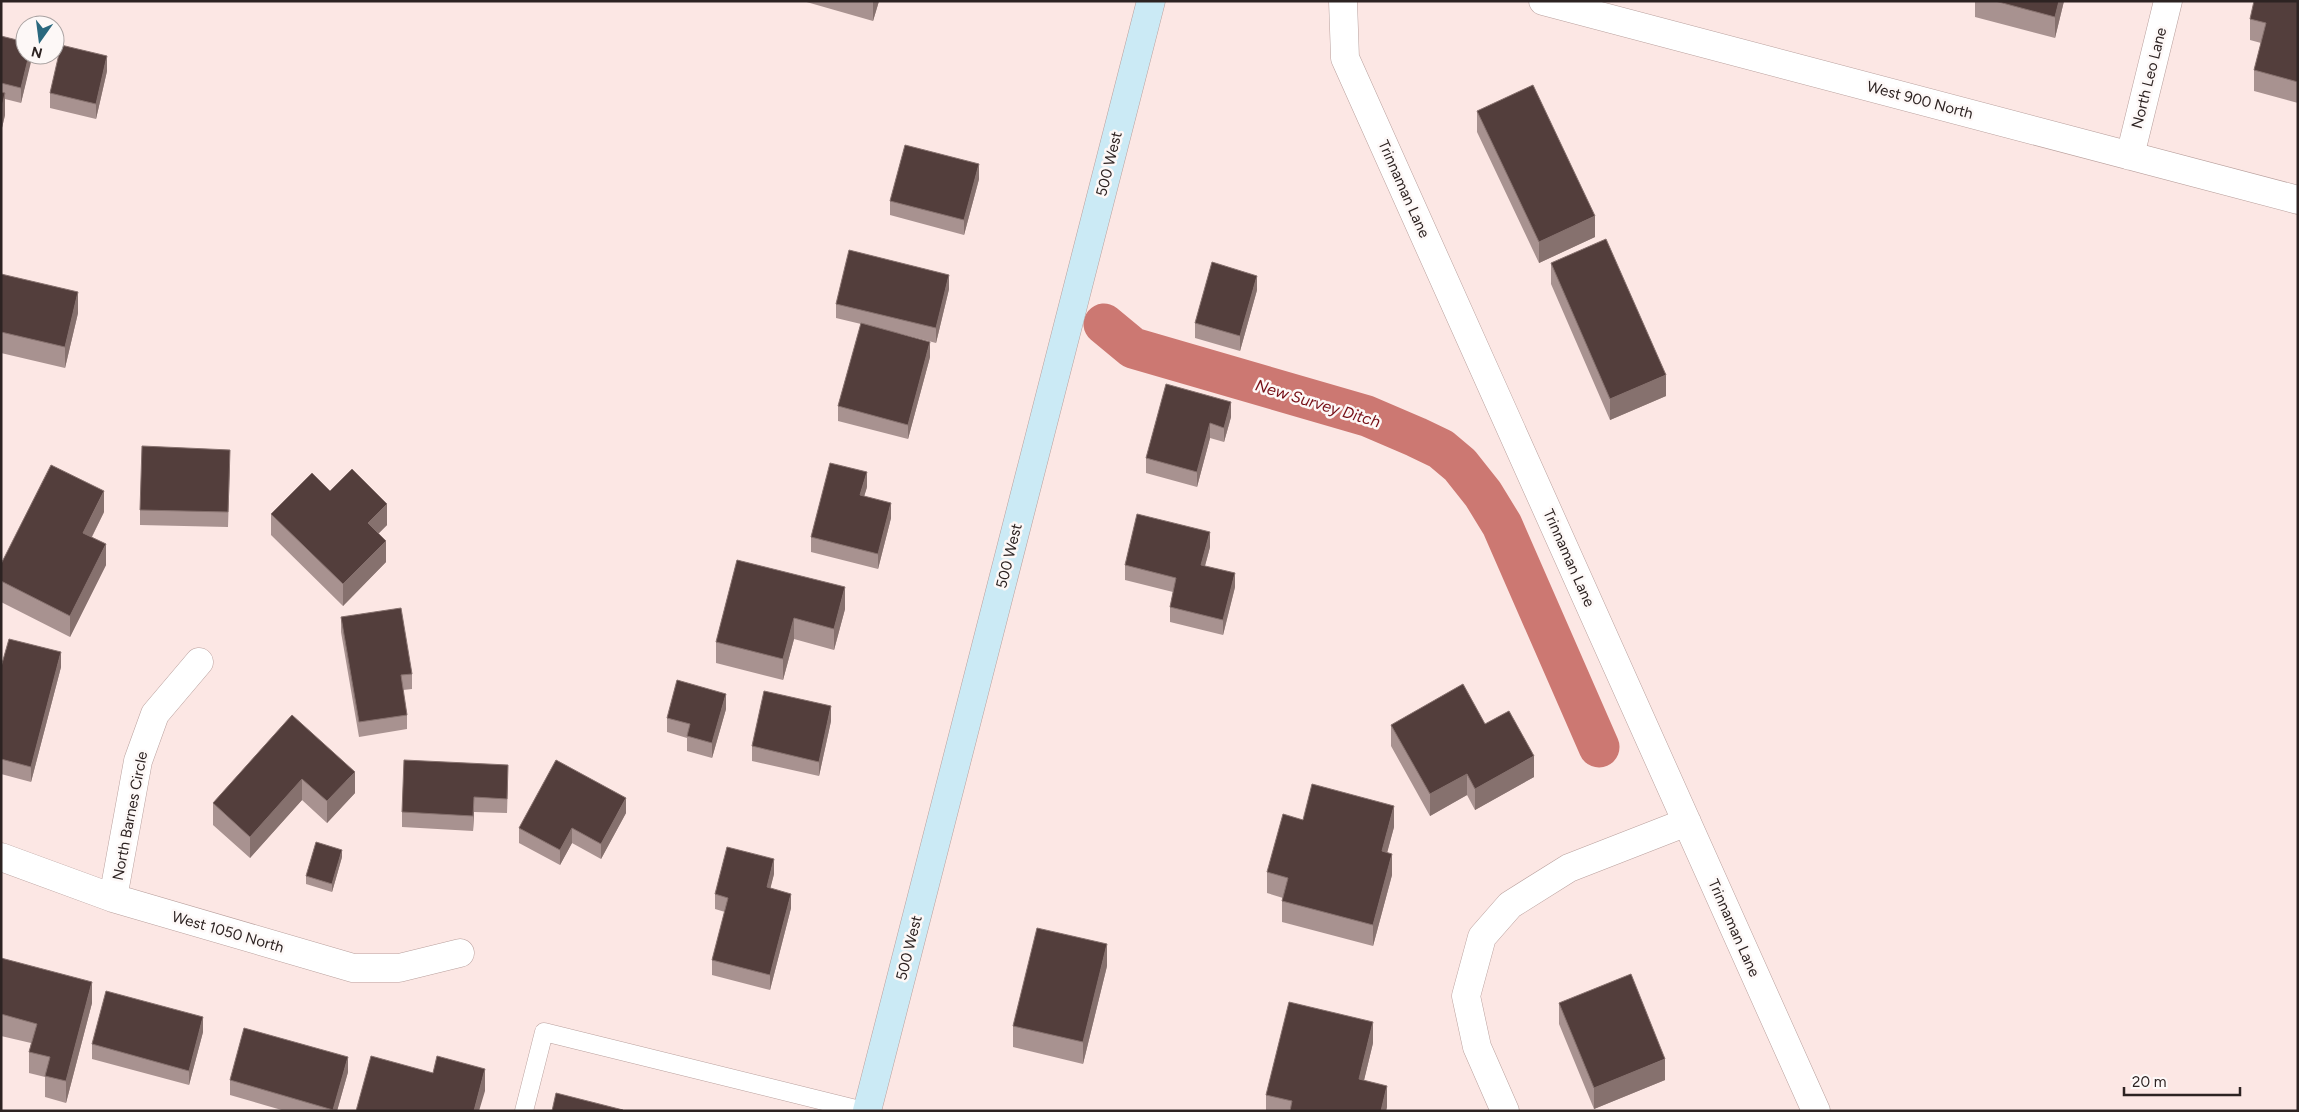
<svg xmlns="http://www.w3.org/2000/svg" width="2299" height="1112" viewBox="0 0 2299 1112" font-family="Figtree,sans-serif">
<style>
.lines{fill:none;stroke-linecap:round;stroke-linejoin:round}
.canal{stroke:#cc7872;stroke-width:41}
.lane-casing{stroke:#b9a09d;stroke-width:19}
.street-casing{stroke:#b9a09d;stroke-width:29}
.secondary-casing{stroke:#b9a09d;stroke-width:29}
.lane{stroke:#fff;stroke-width:18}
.street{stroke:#fff;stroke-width:28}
.secondary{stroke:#cbeaf5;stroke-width:28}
.wall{fill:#a89290}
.shaded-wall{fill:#86716e}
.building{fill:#533e3c;stroke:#86716e}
.labels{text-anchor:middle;stroke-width:5;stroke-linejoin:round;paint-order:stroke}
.street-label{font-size:15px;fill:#2d2322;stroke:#fdf8f7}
.water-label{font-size:16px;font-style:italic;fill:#760e15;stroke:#fdf8f7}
</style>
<rect width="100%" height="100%" fill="#fce7e4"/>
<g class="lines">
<path class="canal" d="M1104 324 1133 348 1367 416 1416 437 1441 449 1460 465 1483 494 1502 525 1599 747"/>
<g class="lane-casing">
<path id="lane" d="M524 1111 544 1032 864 1111"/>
</g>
<g class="street-casing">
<path id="street" d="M1343 1 1345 58 1816 1111
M1543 1 2298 200
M2130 156 2168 1
M1 857 113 898 353 968H399L460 953
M113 898 138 761 155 714 199 662
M1505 1111 1477 1047 1466 996 1482 937 1510 905 1569 868 1687 822"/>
</g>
<g class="secondary-casing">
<path id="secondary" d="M867 1111 1151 1"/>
</g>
<use href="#lane" class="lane"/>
<use href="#street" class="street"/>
<use href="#secondary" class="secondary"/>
</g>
<path class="wall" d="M803 1H879L873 21Z
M1975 1H2064L2055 38 1975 17Z
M2298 1V103L2254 91V70L2261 43 2250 40V19Z
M1 36 32 55 21 103 5 99V115L1 132Z
M107 71 96 119 50 108V93Z
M1477 111 1595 237 1539 263 1477 132Z
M979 179 964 235 890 215V201Z
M1551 263 1666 396 1610 420 1551 284Z
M1 274 78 313 65 368 1 353Z
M949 289 936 343 898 333 930 357 908 439 838 421V406L861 324 836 318V304Z
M1257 290 1240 351 1195 338V323Z
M1231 402V417L1224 442 1210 438 1197 487 1146 473V458Z
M230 464 228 527 140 525V510Z
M867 487 864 496 891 518 878 569 811 552V537Z
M330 491 387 525 379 533 386 562 343 606 271 535V514Z
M104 512 92 537 106 565 70 637 1 602V564Z
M1210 547 1205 566 1235 587 1223 635 1170 622V607L1173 592 1125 580V565Z
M737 560 845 609 834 650 794 639 783 680 716 663V642Z
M341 617 412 674V689L403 690 407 715V729L359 737 341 632Z
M1 667H61L31 782 1 774Z
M726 709 712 758 687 751V738L667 732V718Z
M292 715 355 793 327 823 302 800 250 858 213 825V803Z
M831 721 819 776 752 761V746Z
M1485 724 1534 777 1475 810 1467 795 1430 816 1391 746V725Z
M508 780 507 813 474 812 473 831 402 827V812Z
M626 813 601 859 572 843 560 865 519 843V828Z
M1303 820 1394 827 1387 852 1392 875 1373 946 1282 922V901L1283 898 1267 893V872Z
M342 857 332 892 306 884V876Z
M774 874 770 888 791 908 770 990 712 975V960L725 912 715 909V894Z
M1 958 92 1003 66 1103 45 1097V1077L29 1073V1052L31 1043 1 1036Z
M1107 966 1083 1064 1013 1047V1026Z
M1559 1003 1665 1080 1594 1109 1559 1024Z
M203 1032 189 1085 92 1059V1044Z
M1373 1043 1364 1080 1387 1107 1386 1111H1266V1095Z
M348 1072 337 1111H285L230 1095V1080Z"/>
<path class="shaded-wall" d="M873 1H879L873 21Z
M2059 1H2064L2055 38V17Z
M29 55H32V58L21 103V88Z
M107 56V71L96 119V104Z
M5 93V115L1 132V111Z
M979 164V179L964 235V220Z
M1595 216V237L1539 263V242Z
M949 275V289L936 343V328Z
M1257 276V290L1240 351V336Z
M78 292V313L65 368V347Z
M930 342V357L908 439V425Z
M1666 375V396L1610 420V399Z
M1231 402V417L1224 442V428Z
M1210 423V438L1197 487V472Z
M867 472V487L860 510V495Z
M104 491V512L83 554V533Z
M891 503V518L878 569V554Z
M387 504V525L368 544V523Z
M1210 532V547L1201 580V565Z
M386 541V562L343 606V584Z
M106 544V565L70 637V616Z
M1235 573V587L1223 635V620Z
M845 587V609L834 650V629Z
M794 618V639L783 680V659Z
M61 652V667L31 782V767Z
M726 694V709L712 758V743Z
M831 706V721L819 776V762Z
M1534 756V777L1475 810V789Z
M355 772V793L327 823V801Z
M1467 774V795L1430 816V794Z
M302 779V800L250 858V837Z
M474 797V812L473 831V816Z
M626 798V813L601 859V844Z
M1394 806V827L1382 872V851Z
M572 828V843L560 865V850Z
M342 850V857L332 892V884Z
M1392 854V875L1373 946V925Z
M774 859V874L767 902V887Z
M791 894V908L770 990V975Z
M1107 944V966L1083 1064V1042Z
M92 982V1003L66 1103V1081Z
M203 1017V1032L189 1085V1071Z
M1373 1022V1043L1359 1101V1079Z
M348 1057V1072L337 1111H333Z
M1665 1059V1080L1594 1109V1088Z
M485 1069V1091L479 1111H474Z
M1387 1086V1107L1386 1111H1381Z"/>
<path class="building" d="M1995 1H2059L2055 17Z
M2254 1H2298V82L2254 70 2266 23 2250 19Z
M1 36 25 42V55H29L21 88 1 83Z
M61 45 107 56 96 104 50 93Z
M1533 85 1595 216 1539 242 1477 111Z
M1 92 5 93 1 111Z
M905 145 979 164 964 220 890 201Z
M1606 239 1666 375 1610 399 1551 263Z
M849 250 949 275 936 328 836 304Z
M1212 262 1257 276 1240 336 1195 323Z
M1 274 78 292 65 347 1 332Z
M861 323 930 342 908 425 838 406Z
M1166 384 1231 402 1224 428 1210 423 1197 472 1146 458Z
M142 446 230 450 228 512 140 510Z
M830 463 867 472 860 495 891 503 878 554 811 537Z
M51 465 104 491 83 533 106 544 70 616 1 581V564Z
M352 469 387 504 368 523 386 541 343 584 271 514 312 473 330 491Z
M1137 514 1210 532 1201 565 1235 573 1223 620 1170 607 1176 578 1125 565Z
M737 560 845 587 834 629 794 618 783 659 716 642Z
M401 608 412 674 401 675 407 715 359 722 341 617Z
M9 639 61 652 31 767 1 759V667Z
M677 680 726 694 712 743 687 736 690 724 667 718Z
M1463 684 1485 724 1509 711 1534 756 1475 789 1467 774 1430 794 1391 725Z
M764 691 831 706 819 762 752 746Z
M292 715 355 772 327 801 302 779 250 837 213 803Z
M404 760 508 765 507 799 474 797 473 816 402 812Z
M556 760 626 798 601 844 572 828 560 850 519 828Z
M1312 784 1394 806 1382 851 1392 854 1373 925 1282 901 1288 878 1267 872 1283 814 1303 820Z
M316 842 342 850 332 884 306 876Z
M727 847 774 859 767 887 791 894 770 975 712 960 728 898 715 894Z
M1037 928 1107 944 1083 1042 1013 1026Z
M1 958 92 982 66 1081 45 1076 50 1057 29 1052 37 1024 1 1014Z
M1631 974 1665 1059 1594 1088 1559 1003Z
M106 991 203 1017 189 1071 92 1044Z
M1289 1002 1373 1022 1359 1079 1387 1086 1381 1111H1290L1292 1101 1266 1095Z
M244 1028 348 1057 333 1110 230 1080Z
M371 1056 433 1073 437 1056 485 1069 474 1111H356Z
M556 1093 623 1110V1111H552Z"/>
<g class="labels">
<g class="street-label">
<text transform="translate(2149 78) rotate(-76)" y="5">North Leo Lane</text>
<text transform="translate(1920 100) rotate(15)" y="5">West 900 North</text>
<text transform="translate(1109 164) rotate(-76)" y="5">500 West</text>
<text transform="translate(1404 189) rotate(66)" y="5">Trinnaman Lane</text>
<text transform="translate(1009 556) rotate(-76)" y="5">500 West</text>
<text transform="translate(1569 558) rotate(66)" y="5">Trinnaman Lane</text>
<text transform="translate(130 816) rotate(-79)" y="5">North Barnes Circle</text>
<text transform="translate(1734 928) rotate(66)" y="5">Trinnaman Lane</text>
<text transform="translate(228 932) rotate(16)" y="5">West 1050 North</text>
<text transform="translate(909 948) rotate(-76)" y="5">500 West</text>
</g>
<g class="water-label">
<text transform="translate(1318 403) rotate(17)" y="6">New Survey Ditch</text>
</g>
</g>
<rect width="2299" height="1112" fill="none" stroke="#2d2322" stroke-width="5"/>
<g transform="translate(40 40) rotate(194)"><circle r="24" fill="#fdf8f7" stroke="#aaa3a2"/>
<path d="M0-4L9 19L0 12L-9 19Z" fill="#2a687e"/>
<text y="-8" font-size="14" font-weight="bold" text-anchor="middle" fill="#2d2322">N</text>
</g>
<path d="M2124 1087v8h116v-8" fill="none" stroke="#2d2322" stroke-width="2.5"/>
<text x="2132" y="1087" font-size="15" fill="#2d2322" stroke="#fdf8f7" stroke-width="4" paint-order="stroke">20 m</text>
</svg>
